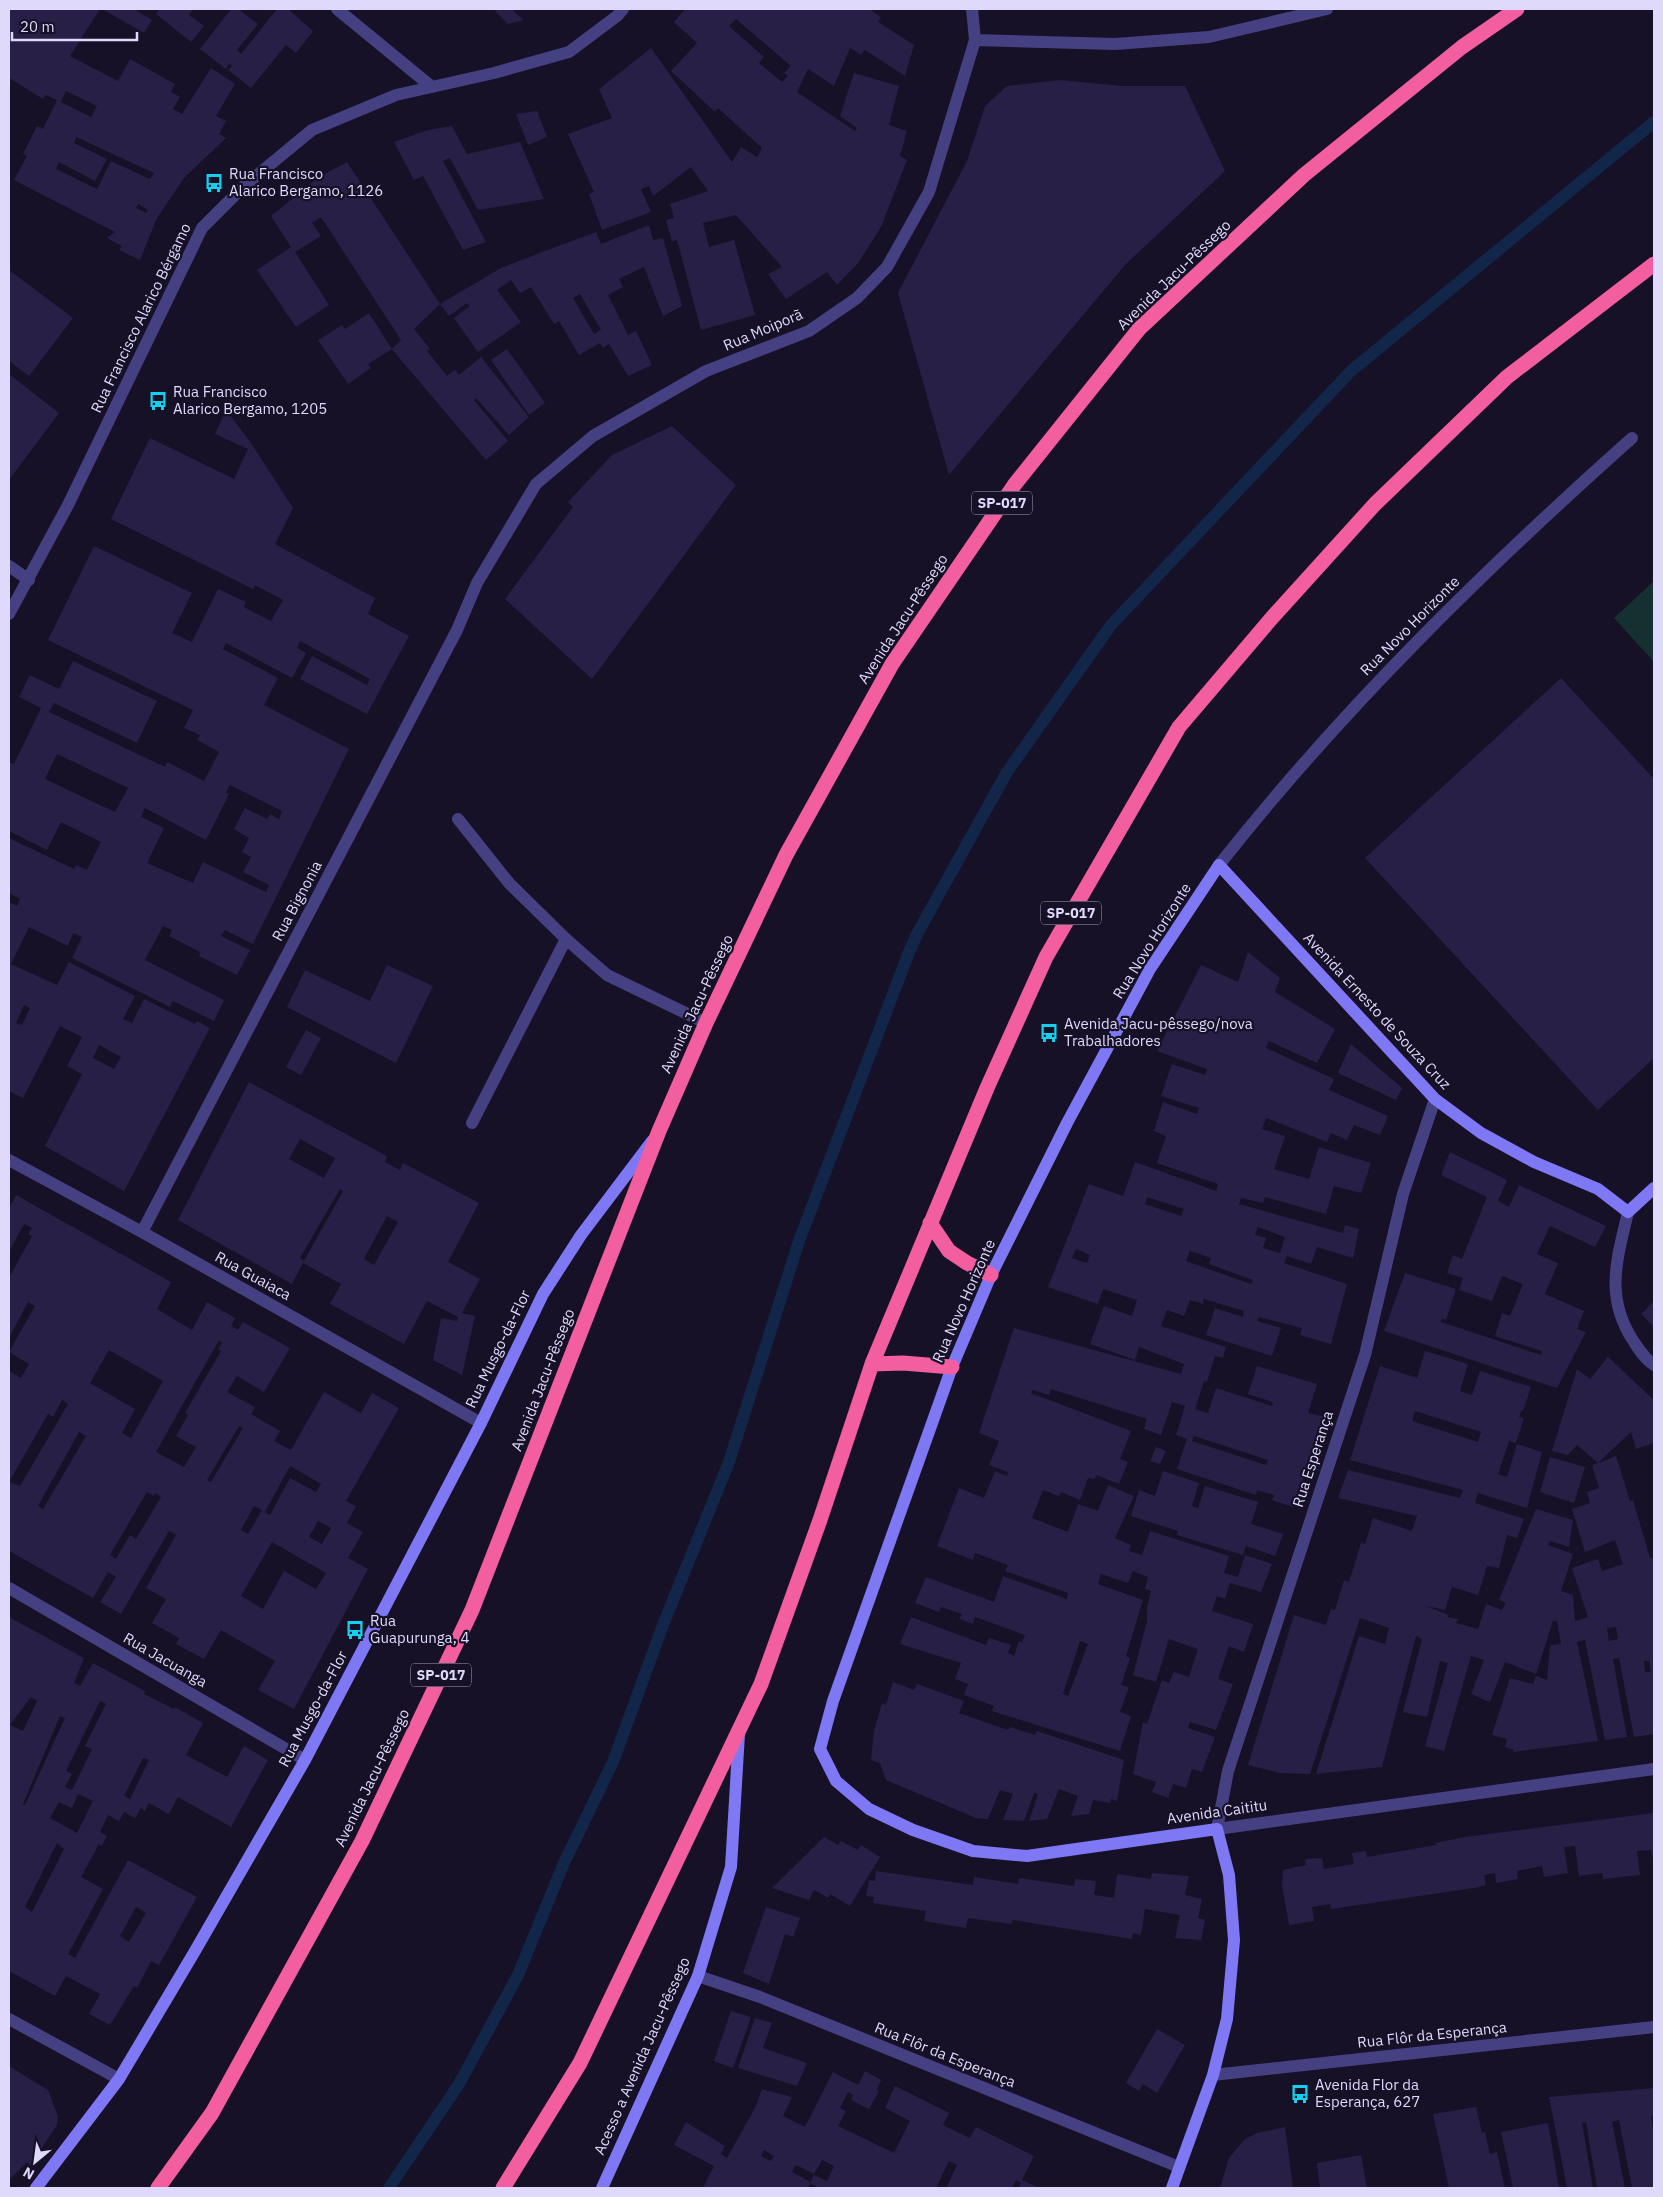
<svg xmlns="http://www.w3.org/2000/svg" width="1663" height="2197" viewBox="0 0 1663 2197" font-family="'IBM Plex Sans',sans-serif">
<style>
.green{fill:#153030}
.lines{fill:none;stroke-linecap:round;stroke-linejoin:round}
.stream{stroke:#122649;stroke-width:12}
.building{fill:#281f46;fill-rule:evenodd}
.lane{stroke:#454082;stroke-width:12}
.street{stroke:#454082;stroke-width:12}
.secondary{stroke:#7f78f5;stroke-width:12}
.highway{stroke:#f35ea0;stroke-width:15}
.labels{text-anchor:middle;stroke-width:4.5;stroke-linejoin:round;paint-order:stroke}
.shield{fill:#161126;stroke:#a39ebc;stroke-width:1}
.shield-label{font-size:14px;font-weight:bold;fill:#dfdafc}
.poi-label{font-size:15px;fill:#dfdafc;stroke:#161126;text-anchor:start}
.street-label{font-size:15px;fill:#dfdafc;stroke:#161126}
</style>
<rect width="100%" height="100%" fill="#161126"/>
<path class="green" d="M1654 581V662L1614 618Z"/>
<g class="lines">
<path class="stream" d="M389 2188 459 2084 518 1975 564 1863 613 1762 663 1625 729 1462 799 1241 909 952 917 934 1007 772 1111 625 1351 371 1654 122"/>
</g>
<path class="building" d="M9 9H100L70 56 118 81 130 59 175 84 171 92 180 97 173 109 182 114 211 68 235 84 216 116 226 121 219 134 226 138 184 178 157 218 140 260 119 250 122 246 107 238 115 232 14 180 27 156 23 154 37 126 43 129 57 100 46 95 43 99 9 78ZM66 91 97 106 91 117 61 102ZM76 137 154 173 150 179 111 161 97 189 56 169 59 162 95 181 107 159 74 143ZM138 204 148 210 146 213 136 208Z
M102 9H134L152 20 144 33Z
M159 9H193L189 15 204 26 191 42 156 14Z
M231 9H238L258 24 237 50 241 54 277 9H288L313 31 296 53 286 45 251 88 228 70 232 66 229 63 226 69 200 49Z
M497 9H515L513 11 524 20 508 24 495 11Z
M685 9H869L881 17 878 22 914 45 905 76 865 50 861 55 850 48 834 86 808 69 797 92 855 131 857 128 840 116 854 73 899 86 889 125 907 131 900 156 907 160 881 227 858 263 837 285 827 272 786 299 768 274 782 267 736 215 703 223 709 247 734 240 755 315 701 330 677 240 672 241 666 220 674 218 670 204 708 191 691 167 653 196 649 186 641 189 651 212 602 230 589 194 594 192 568 134 612 118 599 89 651 48 732 162 741 147 757 157 762 148 718 108 715 112 671 71 697 43 674 22ZM736 19 791 66 784 73 788 76 782 82 759 63 764 57 729 26Z
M1060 80 1122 86H1185L1225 171 1125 265 949 475 898 293 967 161 985 106 1007 86Z
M537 111 547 137 528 145 516 114Z
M452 126 467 154 520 142 544 199 478 210 450 158 443 161 486 242 463 250 423 176 414 180 394 142 428 130Z
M347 162 440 304 414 329 430 349 427 351 447 376 455 370 459 375 481 357 529 417 509 435 476 398 474 400 508 441 486 460 396 354 392 349 401 340 321 217 312 223 321 236 295 252 329 305 296 327 257 270 291 247 271 216 319 177Z
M649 225 653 240 663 238 682 306 663 316 644 267 619 279 623 287 608 295 628 335 636 331 652 365 628 376 609 344 603 348 600 343 579 355 559 321 554 324 531 287 520 293 511 280 497 290 521 322 478 352 454 318 470 306 467 303 449 316 440 304 501 268 545 251 596 232 601 244ZM580 294 601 330 594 334 573 298Z
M9 270 73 318 29 376 9 361Z
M369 313 392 349 368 364 371 368 348 384 318 340 342 325 345 329Z
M507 349 545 403 529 415 491 360Z
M9 374 59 413 9 480Z
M226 410 251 443 293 508 275 544 375 598 368 614 409 636 367 714 300 679 312 656 367 685 370 679 300 641 297 648 306 653 292 678 226 643 223 649 278 678 264 705 349 749 253 944 225 930 221 936 250 950 237 975 199 956 200 952 169 936 172 930 163 926 145 960 224 1000 214 1021 173 1001 170 1007 72 958 82 937 73 933 68 946 29 927 11 964 57 985 69 962 135 996 123 1019 132 1023 144 999 195 1024 197 1021 210 1028 124 1191 45 1146 82 1074 67 1066 82 1037 60 1026 23 1098 9 1091V902L17 906 20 899 9 893V838L74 869 76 865 87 870 101 842 61 822 47 850 9 831V762L14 764 41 708 19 697 30 675 59 689 73 661 157 701 137 743 54 703 49 712 165 767 167 762 204 781 219 752 197 740 200 735 184 728 193 710 48 640 94 546 192 593 172 633 192 642 218 589 246 602 244 607 271 621 283 600 255 585 253 589 111 519 150 438 234 479 248 449 215 434ZM57 754 128 788 115 812 45 779ZM230 785 282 811 279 819 270 814 267 819 245 808 234 829 249 838 242 852 251 857 243 872 269 885 266 892 203 862 193 883 147 863 164 828 141 817 145 808 206 840 229 794 226 792ZM24 1005 30 1008 22 1025 16 1023ZM99 1045 121 1057 114 1069 93 1058Z
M672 426 736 485 592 679 505 599 573 507 568 502 612 455Z
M1561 678 1654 779V1058L1598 1110 1365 858Z
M1248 952 1280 978 1275 992 1335 1029 1317 1063 1269 1041 1266 1048 1334 1079 1329 1090 1388 1116 1380 1135 1354 1125 1347 1140 1331 1133 1327 1142 1266 1118 1262 1129 1285 1136 1274 1169 1309 1179 1319 1147 1371 1163 1361 1193 1334 1186 1326 1214 1265 1197 1263 1203 1241 1198 1239 1204 1343 1233 1345 1225 1359 1229 1353 1258 1317 1247 1311 1264 1287 1256 1284 1263 1347 1284 1331 1344 1300 1335 1302 1328 1259 1317 1257 1321 1281 1328 1272 1356 1206 1335 1215 1308 1243 1317 1244 1311 1204 1299 1203 1304 1190 1300 1184 1316 1167 1310 1161 1326 1226 1347 1223 1358 1215 1356 1207 1382 1204 1381 1195 1409 1208 1413 1216 1388 1272 1406 1273 1402 1248 1394 1257 1366 1317 1384 1308 1413 1326 1417 1293 1507 1272 1500 1274 1495 1257 1490 1256 1495 1177 1469 1187 1439 1176 1435 1185 1406 1172 1402 1161 1435 1144 1429 1147 1419 1051 1389 1049 1395 1033 1390 1031 1393 1131 1431 1120 1459 1128 1462 1119 1484 1096 1475 1095 1479 1088 1478 1080 1500 1061 1492 1059 1496 1043 1490 1032 1518 1068 1532 1078 1504 1098 1511 1108 1485 1134 1496 1115 1538 1131 1545 1129 1551 1142 1555 1150 1531 1229 1556 1224 1573 1238 1577 1245 1555 1272 1564 1261 1592 1230 1583 1225 1599 1217 1596 1212 1611 1253 1624 1244 1652 1229 1646 1218 1679 1233 1684 1216 1730 1190 1722 1188 1728 1215 1737 1202 1772 1192 1769 1186 1788 1173 1784 1168 1798 1152 1792 1156 1782 1133 1774 1143 1722 1147 1724 1162 1680 1169 1683 1174 1672 1189 1677 1198 1649 1169 1639 1156 1682 1133 1675 1147 1621V1607L1151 1591 1145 1589 1148 1577 1133 1571 1128 1583 1101 1574 1098 1584 1143 1600 1126 1656 1130 1658 1121 1685 1129 1687 1120 1712 1131 1716 1120 1751 992 1711 994 1706 964 1695 968 1684 955 1679 961 1663 900 1644 911 1617 986 1645 989 1638 1011 1645 1008 1653 1014 1656 1019 1641 1022 1642 1025 1635 975 1617 973 1624 959 1619 962 1614 941 1607 939 1612 915 1603 926 1577 994 1602 1003 1576 1067 1599 1068 1593 1005 1571 1008 1565 975 1553 973 1560 937 1546 959 1488 984 1498 995 1471 1007 1476 1008 1472 989 1465 999 1441 979 1433 1014 1328 1181 1374 1184 1364 1139 1347 1135 1360 1090 1344 1104 1306 1132 1316 1137 1300 1103 1289 1098 1304 1048 1287 1089 1184 1123 1196 1135 1162 1216 1191 1218 1184 1157 1163 1166 1136 1154 1131 1163 1102 1197 1114 1199 1108 1161 1096 1172 1064 1205 1075 1207 1069 1157 1051 1201 965 1238 982ZM1147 1197 1184 1209 1181 1216 1145 1204ZM1258 1227 1285 1237 1280 1253 1263 1248 1266 1238 1255 1235ZM1076 1249 1090 1255 1087 1263 1072 1258ZM1190 1251 1211 1258 1209 1264 1253 1280 1251 1284 1186 1261ZM1194 1436 1268 1460 1266 1465 1192 1441ZM1080 1641 1088 1644 1068 1696 1063 1694Z
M387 965 433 986 396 1063 287 1007 305 970 370 1001Z
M306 1030 321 1038 301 1075 286 1067Z
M1351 1044 1402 1088 1396 1100 1338 1073Z
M249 1082 387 1156 385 1162 400 1170 403 1163 479 1203 448 1262 480 1279 462 1313 475 1316 462 1375 433 1360 441 1318 457 1321 458 1317 427 1301 404 1344 330 1304 341 1284 303 1263 292 1284 178 1220ZM300 1139 335 1158 324 1178 289 1159ZM340 1189 343 1191 304 1261 300 1258ZM387 1216 398 1222 374 1265 364 1259Z
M1450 1152 1507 1180 1498 1201 1509 1207 1519 1185 1606 1226 1595 1247 1550 1226 1537 1254 1558 1263 1545 1294 1584 1311 1577 1329 1586 1332 1557 1388 1384 1331 1405 1273 1456 1289 1446 1320 1442 1318 1441 1322 1541 1355 1542 1351 1495 1336 1502 1313 1510 1316 1523 1284 1502 1276 1492 1301 1459 1290 1463 1278 1447 1273 1453 1255 1462 1259 1487 1197 1441 1175Z
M16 1195 171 1282 157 1309 192 1330 207 1302 235 1318 231 1326 238 1330 243 1322 290 1348 264 1392 237 1376 227 1392 255 1407 251 1414 280 1431 274 1441 291 1450 324 1392 361 1413 372 1393 399 1408 346 1501 356 1506 347 1523 363 1532 348 1558 368 1569 294 1709 258 1690 275 1661 221 1630 204 1659 176 1644 179 1638 152 1623 166 1599 146 1588 176 1535 169 1531 121 1614 100 1602 116 1577 108 1572 93 1598 9 1551V1371L21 1378 29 1364 9 1352 35 1306 28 1302 9 1338V1278L32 1236 28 1234 32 1228 24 1224 9 1252V1208ZM219 1340 222 1343 218 1349 221 1351 185 1413 188 1415 176 1436 196 1447 184 1467 156 1452ZM109 1350 163 1381 131 1438 122 1433 135 1409 90 1383ZM62 1400 68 1404 20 1486 9 1482 48 1414 53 1417ZM239 1426 243 1428 211 1482 207 1480ZM79 1432 86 1436 43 1509 38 1506ZM290 1466 321 1484 316 1492 290 1478 270 1515 265 1512ZM147 1492 154 1496 155 1493 161 1497 136 1539 130 1535 116 1559 110 1555ZM254 1506 262 1510 248 1534 241 1530ZM318 1521 331 1528 322 1544 309 1537ZM272 1542 326 1573 316 1589 284 1571 263 1609 241 1596Z
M1654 1301V1327L1641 1314Z
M1425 1351 1468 1364 1460 1391 1472 1395 1480 1371 1531 1387 1523 1411H1521L1519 1417 1524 1418 1516 1443 1509 1441 1498 1474 1507 1477 1517 1444 1542 1452 1527 1508 1478 1493 1475 1503 1524 1519 1517 1538 1507 1535 1499 1568 1487 1566 1478 1595 1452 1587 1445 1610 1426 1606 1449 1615 1448 1617 1458 1619 1456 1623 1478 1629 1486 1604 1502 1610 1506 1603 1499 1600 1536 1509 1573 1520 1569 1547 1550 1541 1548 1545 1573 1554 1561 1591 1573 1595 1575 1621 1588 1617 1572 1568 1598 1559 1602 1571 1623 1564 1615 1540 1585 1552 1572 1509 1590 1503 1587 1492 1599 1488 1592 1465 1598 1463 1577 1445 1568 1455 1552 1451 1577 1369 1590 1379 1608 1357 1654 1400V1443L1636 1449 1631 1432 1598 1463 1616 1456 1630 1501 1633 1500 1650 1558H1654V1734L1634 1737 1619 1658 1613 1659 1627 1737 1605 1740 1585 1640 1577 1642 1598 1741 1513 1752 1514 1750 1505 1747 1507 1739 1492 1735 1510 1678 1533 1684 1536 1676 1547 1680 1550 1645 1561 1644 1557 1621H1553L1536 1674 1505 1662 1490 1702 1471 1694 1484 1660 1471 1656 1444 1751 1425 1746 1448 1663 1440 1661 1427 1717 1403 1712 1422 1639 1416 1636 1382 1767 1316 1774 1359 1636 1385 1644 1389 1628 1360 1618 1310 1774 1280 1773 1248 1765 1294 1615 1326 1625 1331 1609 1335 1610 1344 1580 1349 1582 1361 1543 1365 1544 1373 1518 1412 1531 1417 1516 1338 1498 1348 1470 1460 1498 1463 1490 1350 1460 1380 1366 1417 1378ZM1415 1411 1481 1432 1478 1442 1412 1421ZM1616 1627 1618 1639 1609 1641 1607 1628ZM1644 1661H1649L1651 1672H1645Z
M1156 1447 1166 1451 1160 1464 1150 1461Z
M1550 1457 1585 1467 1574 1503 1540 1492Z
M1163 1471 1199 1483 1192 1506 1198 1508 1205 1486 1258 1502 1251 1524 1283 1534 1275 1556 1246 1546 1243 1555 1177 1535 1178 1531 1131 1516 1139 1490 1155 1496Z
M9 1617 84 1658 74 1683 80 1686 93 1663 145 1691 144 1694 174 1709 175 1707 203 1723 186 1755 227 1777 244 1746 268 1760 231 1827 178 1797 169 1814 149 1803 145 1811 141 1808 135 1818 124 1812 119 1821 108 1815 100 1832 107 1836 102 1846 99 1844 81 1877 103 1889 68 1954 75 1958 128 1860 197 1897 159 1965 151 1961 137 1988 134 1986 110 2025 89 2014 100 1994 66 1976 55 1996 9 1971ZM31 1697 37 1701 23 1731 10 1725ZM100 1701 106 1704 85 1746 92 1749 72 1790 65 1787 72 1774 66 1771ZM60 1716 65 1718 25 1805 23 1804ZM143 1758 149 1760 130 1799 124 1796ZM78 1794 93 1801 77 1833 50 1818 59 1802 72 1808ZM57 1843 64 1849 32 1912 25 1907ZM136 1907 146 1913 129 1942 120 1936Z
M893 1682 914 1690 917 1684 964 1701 959 1713 1008 1730 1010 1727 1035 1735 1037 1731 1124 1760 1117 1801 1111 1799 1110 1803 1093 1800 1089 1814 1071 1816 1078 1796 1059 1789 1047 1819 1029 1821 1038 1794 1034 1793 1024 1821 1003 1820 1013 1794 1000 1790 988 1819 976 1818 886 1780 880 1763 871 1760 874 1731 882 1703 886 1705Z
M1654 1813V1863L1651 1850 1637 1851 1640 1875 1603 1879 1602 1873 1579 1876 1575 1846 1564 1847 1568 1873 1544 1877 1542 1866 1517 1871 1518 1879 1496 1883 1495 1873 1484 1875 1486 1885 1474 1888 1331 1909 1330 1904 1312 1907 1314 1921 1289 1925 1282 1885 1283 1870 1306 1865 1305 1860 1307 1859 1322 1858 1324 1869 1354 1864 1352 1853 1366 1851 1367 1857 1436 1845 1435 1843 1465 1837Z
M824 1837 838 1845 841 1841 858 1850 861 1845 880 1857 850 1906 830 1894 828 1898 814 1890 809 1900 772 1888Z
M876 1871 973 1885 974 1877 1018 1884 1019 1878 1074 1886 1075 1879 1096 1881 1094 1895 1114 1898 1117 1874 1151 1879 1152 1873 1189 1876 1185 1895 1202 1899 1198 1918 1205 1920 1201 1940 1175 1938 1180 1915 1145 1909 1141 1935 1133 1933 1132 1939 1013 1920 1011 1924 968 1918 966 1928 924 1921 926 1911 873 1903 874 1897 866 1896 869 1880 875 1881Z
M766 1907 800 1918 793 1937 785 1934 769 1984 743 1973Z
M731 2011 751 2017 733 2068 714 2061Z
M755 2018 772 2023 763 2048 807 2063 797 2086 738 2068Z
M1157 2029 1185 2045 1157 2093 1143 2084 1139 2091 1126 2083Z
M9 2066 48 2090 58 2117 57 2125 30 2166 27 2162 9 2180Z
M865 2071 881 2080 877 2090 879 2091 869 2109 851 2100 853 2095 848 2092 840 2108 846 2111 838 2126 894 2153 910 2121 885 2108 895 2086 949 2113 943 2125 970 2138 976 2127 1034 2156 1022 2180 1039 2188H1018L1021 2183 1016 2180 1012 2188H946L957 2165 949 2161 936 2188H819L810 2183 814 2175 827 2181 834 2166 822 2160 814 2174 796 2165 792 2172 811 2182 808 2188H703L714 2166 674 2145 686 2122 725 2146 721 2154 727 2158 756 2106 762 2089 792 2097 783 2116 805 2127 833 2072 858 2085ZM764 2150 774 2156 771 2161 761 2156Z
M1654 2088V2116L1651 2117 1654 2135V2188H1632L1619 2120 1612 2122 1625 2188H1597L1586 2122 1582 2123 1593 2188H1567L1549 2097Z
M1476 2107 1482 2133 1485 2132 1490 2154 1497 2152 1505 2188H1449L1433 2114Z
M1548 2123 1559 2188H1513L1501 2132Z
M1285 2127 1293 2188H1220L1229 2158 1244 2140 1257 2133Z
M1361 2155 1367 2188H1320L1317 2163Z"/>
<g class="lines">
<path class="lane" d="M458 819 509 883 566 939 607 975 706 1023
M472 1123 566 939"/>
<path class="street" d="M337 9 432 87
M975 40 1115 44 1209 37 1327 9
M9 566 29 580
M9 614 68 505 202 228 244 186 312 130 396 95 494 73 569 52 617 16 623 9
M1219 865C1342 709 1484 570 1632 438
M1435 1099 1403 1194 1365 1355 1228 1771 1217 1829 1654 1769
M9 1160 142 1232 481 1423
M1628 1212C1617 1260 1604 1297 1634 1342 1640 1351 1645 1359 1654 1365
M142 1232 457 630 477 583 536 484 593 436 706 371 809 331 857 298 887 267 929 192 975 40 972 9
M9 1588 305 1760
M698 1976 760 1997 1179 2167
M9 2019 119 2079
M1213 2075 1654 2027"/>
<path class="secondary" d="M36 2188 119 2079 195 1951 305 1760 481 1423 543 1294 581 1235 652 1141
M602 2188 698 1976 731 1867 739 1734
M1172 2188 1213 2075 1227 2019 1234 1940 1229 1875 1217 1829 1027 1856 973 1851 913 1830 869 1809 836 1781 820 1749 833 1701 952 1367 991 1275 1067 1123 1150 969 1219 865 1435 1099 1481 1133 1534 1162 1598 1189 1628 1212 1654 1188"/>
<path class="highway" d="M930 1223 949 1251 967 1263 991 1275
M872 1364 903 1363 952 1367
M158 2188 212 2113 362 1841 472 1610 659 1131 706 1023 786 855 892 664 1015 484 1139 329 1304 175 1462 47 1517 9
M503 2188 580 2063 761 1684 820 1520 872 1364 987 1088 1046 957 1179 727 1270 620 1375 504 1507 377 1654 264"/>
</g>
<defs>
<g id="bus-bare" transform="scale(1.5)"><path d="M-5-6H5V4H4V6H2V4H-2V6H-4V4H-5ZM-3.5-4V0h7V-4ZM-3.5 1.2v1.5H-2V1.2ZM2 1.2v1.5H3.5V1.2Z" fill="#14d0ee" stroke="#161126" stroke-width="2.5" paint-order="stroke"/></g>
</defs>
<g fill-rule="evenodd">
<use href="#bus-bare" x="214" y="183"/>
<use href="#bus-bare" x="158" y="401"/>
<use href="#bus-bare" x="1049" y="1033"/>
<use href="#bus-bare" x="355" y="1630"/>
<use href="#bus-bare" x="1300" y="2094"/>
</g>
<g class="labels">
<g class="shield">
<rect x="972" y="491.5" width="60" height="23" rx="4"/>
<rect x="1041" y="901.5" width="60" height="23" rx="4"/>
<rect x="411" y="1663.5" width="60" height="23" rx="4"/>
</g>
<g class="shield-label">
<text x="1002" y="508">SP-017</text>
<text x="1071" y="918">SP-017</text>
<text x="441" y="1680">SP-017</text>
</g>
<g class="poi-label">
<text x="229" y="179">Rua Francisco<tspan x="229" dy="17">Alarico Bergamo, 1126</tspan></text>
<text x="173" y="397">Rua Francisco<tspan x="173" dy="17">Alarico Bergamo, 1205</tspan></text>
<text x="1064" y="1029">Avenida Jacu-pêssego/nova<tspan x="1064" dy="17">Trabalhadores</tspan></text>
<text x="370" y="1626">Rua<tspan x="370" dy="17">Guapurunga, 4</tspan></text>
<text x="1315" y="2090">Avenida Flor da<tspan x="1315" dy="17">Esperança, 627</tspan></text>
</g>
<g class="street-label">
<text transform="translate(1174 275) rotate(-44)" y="5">Avenida Jacu-Pêssego</text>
<text transform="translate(141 318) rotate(-64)" y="5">Rua Francisco Alarico Bérgamo</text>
<text transform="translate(763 330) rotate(-23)" y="5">Rua Moiporã</text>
<text transform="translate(903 619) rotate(-57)" y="5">Avenida Jacu-Pêssego</text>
<text transform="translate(1410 626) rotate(-45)" y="5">Rua Novo Horizonte</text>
<text transform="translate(297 901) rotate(-62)" y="5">Rua Bignonia</text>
<text transform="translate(1152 941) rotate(-58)" y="5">Rua Novo Horizonte</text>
<text transform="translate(697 1004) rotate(-65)" y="5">Avenida Jacu-Pêssego</text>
<text transform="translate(1377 1011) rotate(47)" y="5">Avenida Ernesto de Souza Cruz</text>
<text transform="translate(253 1276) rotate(29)" y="5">Rua Guaiaca</text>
<text transform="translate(964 1301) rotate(-66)" y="5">Rua Novo Horizonte</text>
<text transform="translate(498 1349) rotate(-64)" y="5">Rua Musgo-da-Flor</text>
<text transform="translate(543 1380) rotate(-69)" y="5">Avenida Jacu-Pêssego</text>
<text transform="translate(1313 1459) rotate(-72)" y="5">Rua Esperança</text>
<text transform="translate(165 1660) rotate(30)" y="5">Rua Jacuanga</text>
<text transform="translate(313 1709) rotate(-62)" y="5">Rua Musgo-da-Flor</text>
<text transform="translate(372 1778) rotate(-64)" y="5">Avenida Jacu-Pêssego</text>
<text transform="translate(1217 1812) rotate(-8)" y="5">Avenida Caititu</text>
<text transform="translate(1432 2035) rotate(-6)" y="5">Rua Flôr da Esperança</text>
<text transform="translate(945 2055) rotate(22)" y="5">Rua Flôr da Esperança</text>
<text transform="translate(642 2056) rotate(-66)" y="5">Acesso a Avenida Jacu-Pêssego</text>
</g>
</g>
<rect width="1663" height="2197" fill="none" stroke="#dfdafc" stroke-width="20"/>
<g transform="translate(35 2162) rotate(209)" stroke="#161126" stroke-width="4" paint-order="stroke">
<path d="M0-4L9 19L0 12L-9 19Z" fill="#dfdafc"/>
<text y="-8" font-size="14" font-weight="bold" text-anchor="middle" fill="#dfdafc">N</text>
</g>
<path d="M12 32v8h125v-8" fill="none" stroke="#dfdafc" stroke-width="2.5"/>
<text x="20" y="32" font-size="15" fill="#dfdafc" stroke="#161126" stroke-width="4" paint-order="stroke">20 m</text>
</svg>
